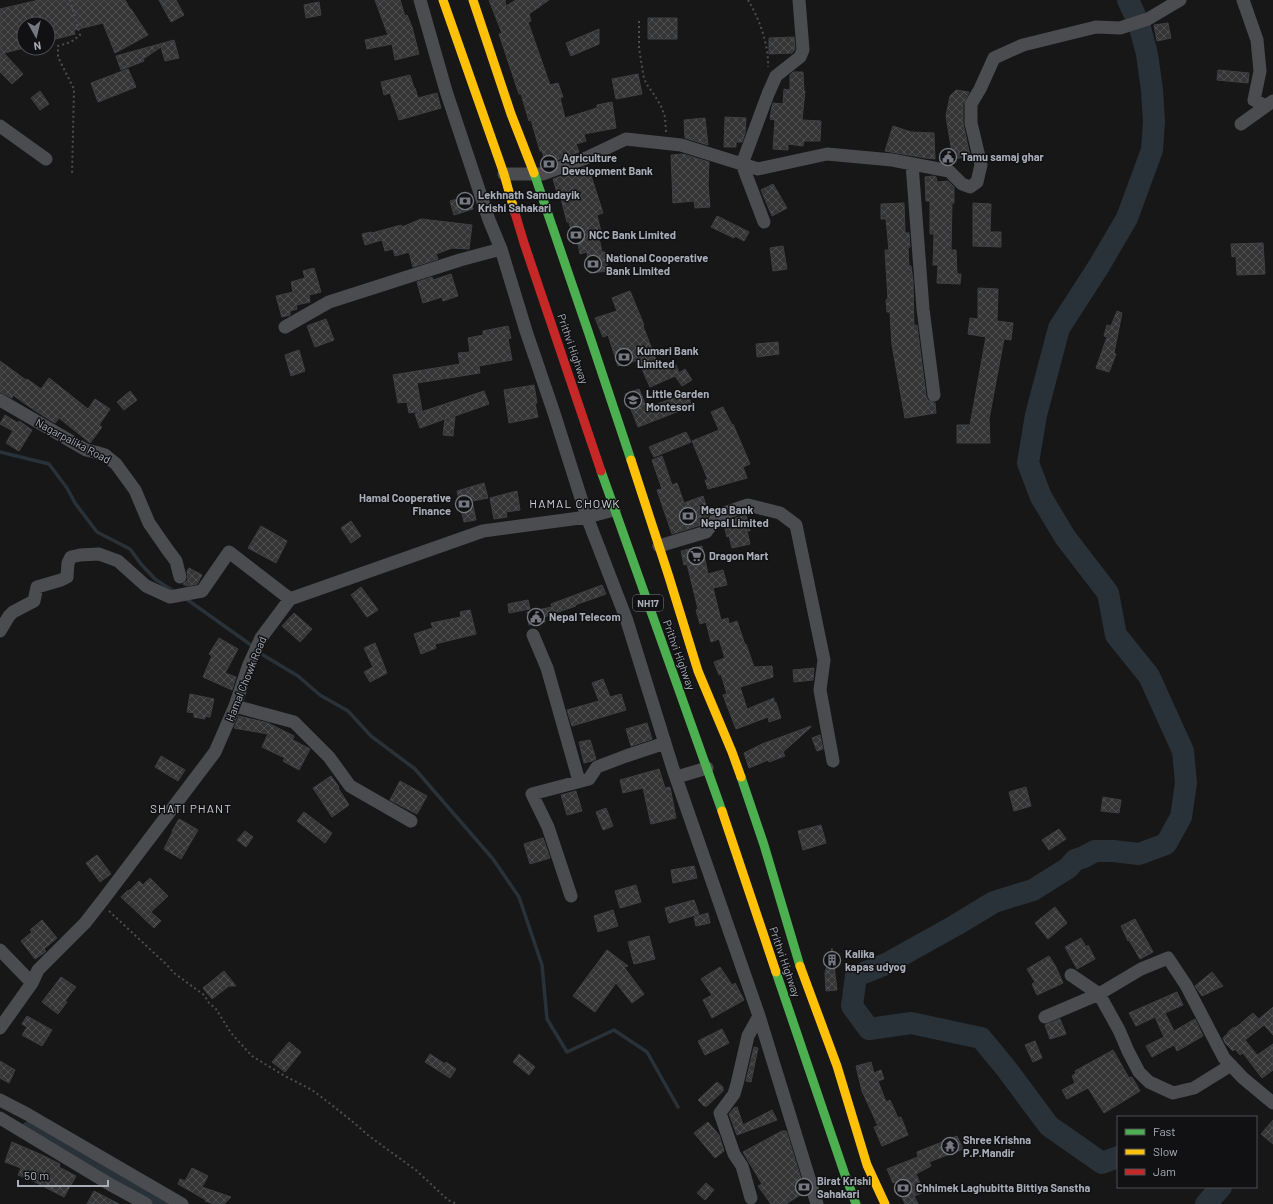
<svg xmlns="http://www.w3.org/2000/svg" width="1273" height="1204" viewBox="0 0 1273 1204" font-family="Barlow,sans-serif">
<style>
.lines{fill:none;stroke-linecap:round;stroke-linejoin:round}
.stream{stroke:#2a3239;stroke-width:3.5}
.canal{stroke:#2a3239;stroke-width:13}
.river{stroke:#2a3239;stroke-width:22}
.building{fill:url(#building-cross-hatch);stroke:#3f4043}
.path{stroke:#4d4e52;stroke-width:2;stroke-dasharray:2 3;stroke-linecap:butt}
.street{stroke:#4b4c50;stroke-width:13}
.fast{stroke:#4caf50;stroke-width:9}
.slow{stroke:#ffc107;stroke-width:9}
.jam{stroke:#c62828;stroke-width:9}
.labels{text-anchor:middle;stroke-width:3;stroke-linejoin:round;paint-order:stroke}
.shield{fill:#111113;stroke:#7b7e86;stroke-width:1}
.shield-label{font-size:10px;font-weight:bold;fill:#a8adb8}
.poi-label{font-size:11px;font-weight:bold;fill:#a8adb8;stroke:#111113;text-anchor:start}
.street-label{font-size:11px;fill:#a8adb8;stroke:#111113}
.neighbourhood-label{font-size:12px;letter-spacing:1px;fill:#c9ccd4;stroke:#111113}
</style>
<defs>
<pattern id="building-cross-hatch" width="8" height="8" patternUnits="userSpaceOnUse"><rect width="8" height="8" fill="#353536"/><path d="M0 0l8 8M0 8l8-8" fill="none" stroke="#4f5051"/></pattern>
</defs>
<rect width="100%" height="100%" fill="#171717"/>
<g class="lines">
<path class="stream" d="M0 452 49 464 67 488 75 503 97 532 130 549 141 564 155 579 176 593
M185 598 251 645
M263 655 298 676 320 695 348 711 371 736 415 769 493 859 519 897 542 965 547 1019 567 1052 614 1030 647 1052 678 1107"/>
<path class="canal" d="M28 1128 165 1204"/>
<path class="river" d="M1118 1157 1102 1163 1049 1126 1005 1067 981 1038 911 1023 869 1029 852 1006 856 976 886 964 956 925 994 902 1033 890 1068 868 1075 860 1084 857 1095 851H1113L1139 854 1166 844 1181 817 1186 783 1183 751 1149 676 1116 635 1108 593 1065 537 1041 497 1028 463 1036 415 1059 328 1099 266 1127 218 1152 150 1154 122 1152 90 1147 54 1139 24 1128 0
M1206 1204 1221 1187"/>
</g>
<path class="building" d="M39 0H125L130 9H131L148 35 115 53 103 23 74 30 75 34 48 41V24H24V48L4 53 23 74 12 84 0 72V9Z
M159 0H176L184 15 171 22Z
M375 0H400L405 16 407 15 412 27 419 54 395 60 392 44 367 49 365 40 388 35Z
M489 0H505L506 6 516 0H549L529 14 531 21 528 22 550 85 558 83 563 97 560 98 565 118 597 108V105L612 102 616 128 584 134 586 141 576 144 579 152 546 164 542 151H540L531 120 529 121 521 94H519L499 34 502 33Z
M319 2 321 15 306 18 304 5Z
M648 18H677V39H648Z
M1168 23 1171 38 1157 41 1154 25Z
M599 29V44L571 56 566 43Z
M794 37 795 49 792 53 769 54V38Z
M174 40 179 58 165 61 161 47 143 59 144 61 121 70 116 56Z
M128 69 136 87 98 102 91 83Z
M1218 70 1249 73 1248 83 1217 80Z
M793 72H803L804 91H805L802 120 821 121 820 141H804L803 146 788 144V150L773 149 775 120 770 119 772 107 773 103 783 104 784 89 790 90V75Z
M638 74 642 94 616 99 612 79Z
M410 75 414 88H415L418 98 437 93 441 108 399 120 390 93 384 95 381 82Z
M956 90 969 92 963 104V123L970 156 953 159 946 116 950 96Z
M40 91 49 104 40 110 31 98Z
M725 117 746 118 745 133 742 142H736V147H724Z
M705 118 708 145 685 138 684 120Z
M893 126 911 132 934 133 935 159 926 158 885 151Z
M683 154 709 162 708 185 710 207 695 208 694 201 673 203 671 155Z
M588 166 603 213 597 215 601 232 598 233 602 252H605L608 271 590 273 587 252 580 254 577 238 573 239 569 222H567L560 195 558 196 553 179Z
M934 176 936 177 937 182 948 181 954 187V203H952L951 250H956L957 274H961L960 284 937 283 938 265H933L934 234H930V201H926L925 177Z
M773 184 787 208 772 216 761 190Z
M469 196 473 209 454 215 450 201Z
M904 203 905 233H909L910 247H908L909 266H911L913 281 914 326 917 325 926 396 928 400 935 403 936 413 905 418 892 345 890 312H887L886 300 888 299 885 250H889L886 219H881V204Z
M973 203 991 204 990 232H1001V247L973 246Z
M717 216 749 232 744 241 735 236 734 238 711 227Z
M421 219 472 225 469 249 452 248 436 254 438 259 413 267 409 252 395 256 393 249 385 251 382 240 365 245 362 234 371 232 372 233 401 225 402 227Z
M1263 243 1265 274 1237 275 1236 256 1232 257 1231 244Z
M783 246 787 269 773 271 770 248Z
M314 268 321 292 309 295 310 302 296 305 297 309 290 311V315L282 317 276 296 293 292 291 282 305 278 303 271Z
M451 274 458 296 443 301 442 297 423 303 417 282 432 277 433 280Z
M978 288 998 289 997 321 1013 323 1011 340 1004 339 989 419 990 443H957V425H970L986 337 968 334 970 318 978 319Z
M630 291 644 325 643 326 658 365 661 363 663 368 676 365 679 373 685 369 692 380 682 386 675 376 650 387 638 360 618 366 608 335 603 337 595 318 617 311 612 298Z
M1117 311 1122 313 1114 353 1116 354 1109 372 1096 368 1107 337 1104 336 1107 325 1111 326Z
M326 319 334 340 315 347 307 326Z
M508 326 511 338 508 339 512 360 479 366 480 373 417 383 422 411 409 413 407 402 398 403 393 375 460 364 458 353 470 352 468 338 483 335V331Z
M778 342 779 354 757 357 756 344Z
M299 350 305 371 291 376 285 355Z
M0 361 26 380 27 379 41 389 49 378 88 409 95 399 110 409 99 425 102 427 90 443 89 442 59 418 55 423 37 412 13 395 12 398 0 392Z
M534 385 537 403H535L538 417 509 423 504 390Z
M639 389 647 408 687 393 692 406 638 427 625 394Z
M130 391 137 400 124 410 117 402Z
M484 391 489 404 455 416 453 436 443 435 445 419 420 428 415 414Z
M723 407 732 425 733 424 750 464 743 467 747 478 708 489 705 480H708L692 441 719 430 711 412Z
M5 415 18 423 19 421 32 430 19 451 6 443 13 431 0 424Z
M686 432 691 442 654 457 649 447Z
M662 456 672 485 677 483 684 503 703 496 709 515 701 525 672 534 657 490 662 489 652 460Z
M484 483 488 498 472 501 476 520 464 522 457 491Z
M517 491 520 510 506 512 507 517 494 519 490 498Z
M746 515 750 531H747L750 544 732 548 729 536 727 537 723 522Z
M351 521 361 536 351 543 341 528Z
M261 526 287 541 276 563 248 548Z
M702 546 708 574 723 570 727 585 713 588 721 620 728 618 729 624 737 621 745 645 746 644 754 667 772 666 773 677 740 687 747 709 774 698V703L776 702 781 718 769 722 768 717 736 729 723 695 727 694 721 674 719 675 714 662 725 658 719 639 711 642 706 622 700 624 696 610 698 609 687 564 684 565 681 551Z
M189 568 202 575 197 584 187 586 183 584 188 580 187 571Z
M602 585 606 594 575 605 576 606 544 617 545 622 529 625 527 612 552 607 551 604Z
M361 587 378 610 367 617 351 595Z
M528 600 530 609 509 613 508 604Z
M470 610 476 634 435 644 436 648 421 654 414 634 433 628 431 623 461 617 460 612Z
M294 613 312 629 300 642 282 626Z
M219 638 238 649 225 673 236 677 232 690 203 677 212 656 209 654Z
M375 643 387 673 370 682 364 672 373 667 364 648Z
M814 668 813 680 794 682 793 670Z
M603 679 610 697 621 694 626 710 572 726 567 710 599 701 592 683Z
M190 694 214 699 210 717 205 716V719L194 717V713L187 712Z
M239 716 268 723 294 736 293 739 289 738 310 749 299 770 283 761 285 758 262 747 268 734 234 728Z
M647 723 652 739 631 746 626 729Z
M811 726V727L783 752 785 756 769 762 768 760 749 768 744 753 762 744Z
M820 735 823 749 817 751 812 738Z
M590 740 596 759 592 761 584 763 579 742Z
M161 756 185 770 178 781 155 767Z
M659 769 665 788 670 787 676 818 651 824 643 788 623 793 620 780Z
M331 776 339 787 338 788 349 805 332 817 313 788Z
M400 781 427 796 417 814 390 800Z
M1026 787 1031 806 1014 811 1009 792Z
M576 791 582 811 567 815 561 795Z
M1103 797 1121 800 1119 813 1101 811Z
M606 808 613 826 603 830 596 812Z
M304 812 332 833 325 843 297 821Z
M179 819 198 830 181 859 164 849 173 831H172Z
M821 825 826 843 803 850 798 831Z
M1059 829 1066 839 1049 850 1042 840Z
M245 831 253 837 246 847 237 840Z
M543 838 550 858 530 864 524 844Z
M97 855 111 874 100 882 86 863Z
M694 866 697 878 673 883 671 870Z
M150 878 168 896 151 912 161 921 154 928 121 897 128 890 129 891 139 881 143 885Z
M636 885 641 902 620 908 615 891Z
M694 900 699 914 669 923 665 908Z
M1055 907 1067 923 1048 939 1035 923Z
M613 910 618 926 598 932 594 916Z
M708 913 710 923 696 926 694 917Z
M1135 919 1153 952 1140 959 1129 940 1128 941 1121 926Z
M42 920 57 938 44 949 46 951 44 953 35 959 21 941 32 932 30 930Z
M649 936 655 959 634 964 628 942Z
M1081 938 1086 947 1088 945 1095 959 1077 969 1065 947Z
M832 948 837 990 826 991 825 973Z
M607 950 628 966 624 967 644 994 632 1003 616 983 595 1012 573 996Z
M1049 956 1056 967 1063 983 1037 995 1032 984 1035 982 1027 969Z
M720 967 732 985 735 983 744 1000 712 1018 703 1000 712 995 701 979Z
M224 971 236 986H229L212 999 203 988Z
M1212 972 1223 986 1202 996 1195 986Z
M61 977 76 987 65 1001 67 1002 58 1014 42 1002Z
M1177 992 1183 1005 1165 1013 1174 1031 1195 1019 1203 1036 1177 1051 1174 1045 1152 1057 1146 1046 1164 1037 1155 1017 1136 1026 1129 1013Z
M1273 1007V1035L1259 1019Z
M1253 1013 1264 1025 1245 1040 1257 1055 1273 1044V1070L1262 1078 1243 1053 1240 1055 1235 1049 1233 1051 1225 1043 1223 1038 1228 1033V1032L1234 1027 1235 1028Z
M27 1016 52 1030 42 1046 22 1035 27 1027 22 1024Z
M1060 1019 1066 1034 1050 1039 1045 1025Z
M722 1029 729 1043 705 1055 698 1041Z
M1035 1041 1042 1058 1033 1062 1025 1045Z
M289 1042 301 1052 285 1072 272 1062Z
M754 1047 758 1048 751 1082 746 1081Z
M1113 1050 1129 1078 1132 1077 1140 1091 1104 1113 1088 1088 1067 1099 1062 1090 1075 1083 1072 1076 1076 1073 1075 1071Z
M430 1054 445 1064 446 1062 456 1069 450 1078 425 1062Z
M519 1054 535 1067 529 1075 513 1062Z
M0 1061 15 1070 9 1083 0 1078Z
M871 1062 874 1073 881 1070 884 1079 878 1081 886 1102 890 1100 898 1118 901 1117 908 1135 882 1146 874 1127 878 1126 862 1091 856 1066Z
M717 1082 723 1087V1091L707 1106H704L698 1100Z
M737 1107 743 1125 772 1110 777 1120 737 1135 729 1114 734 1108Z
M1273 1120V1144L1261 1134Z
M708 1122 719 1135 724 1151 715 1158 694 1133Z
M782 1131H786L787 1133 805 1192 786 1204H771L758 1186 762 1184 743 1152Z
M957 1136 963 1149 929 1162 931 1166 916 1174 924 1192 914 1196 918 1204H905L895 1182 893 1183 887 1169 918 1157 917 1152Z
M12 1142 42 1155 60 1164 59 1167 76 1176 64 1197 31 1180 18 1175 21 1168 5 1162Z
M192 1168 208 1176 202 1187 231 1197 224 1204H214L205 1201 206 1200 178 1184 180 1179 185 1181Z
M706 1183 714 1190 705 1200 697 1193Z
M94 1191 119 1204H87Z"/>
<g class="lines">
<path class="path" d="M70 0 80 35 71 42 58 46V57L74 89 72 175
M748 0C759 18 769 45 768 67
M639 21V48L644 79 648 86 655 96 661 106 665 117 666 132
M109 911 167 965 174 973 204 995 209 1003 216 1009 231 1033 252 1056 283 1075 312 1090 328 1102 353 1122 369 1136 417 1171 448 1200 457 1204"/>
<path class="street" d="M420 0 446 91 489 220 501 249 526 331 554 413 587 517 626 618 673 769 759 1016 817 1204
M1243 0 1257 40 1260 71 1254 100 1266 106
M1241 124 1273 101
M0 126 46 159
M912 164 923 309 934 395
M504 174H543L586 158 626 139 681 145 758 169 827 154 892 160 949 171 962 184 970 187 977 182 981 165 971 123V104L980 89 994 58 1023 45 1096 27 1120 28 1148 19 1180 0
M764 222 742 164 768 94 776 76 800 57 803 50 799 0
M285 327 329 302 460 260 501 249
M0 400 86 450 95 452 105 455 116 464 135 490 149 523 167 549 176 561 180 577
M659 546 706 532 719 515 748 505 780 513 796 525 824 660 820 690 833 761
M0 631 9 616 13 612 34 601 37 587 61 580 67 577 68 563 71 557 80 555 99 554 118 561 146 586 170 597 202 591 229 552 290 599
M533 635 547 668 579 781
M235 706 294 722 329 757 350 786 411 821
M677 777 707 768
M571 896 548 827 532 794 589 779 597 767 626 756 665 743
M0 950 32 983
M1071 975 1099 994 1141 969 1168 958 1186 985 1224 1058 1243 1078 1273 1103
M1045 1017 1099 994 1119 1030 1128 1051 1139 1072 1149 1082 1173 1093 1194 1088 1231 1065
M0 1028 32 983 38 970 85 923 103 900 215 752 235 706 248 667 261 638 290 599 483 531 587 517 614 510
M0 1100 27 1114 182 1204
M0 1118 111 1185 146 1204
M751 1198 742 1166 734 1154 720 1113 734 1094 737 1084 748 1036 759 1016"/>
<path class="fast" d="M534 173 589 334 631 460
M601 471 722 811
M741 777 764 845 800 966
M776 972 844 1172 856 1204"/>
<path class="slow" d="M443 0 504 174 515 213
M473 0 511 114 534 173
M631 460 669 577 698 671 732 752 741 777
M722 811 776 972
M800 966 837 1066 867 1165 885 1204"/>
<path class="jam" d="M515 213 524 243 601 471"/>
</g>
<defs>
<g id="civic-ring" transform="scale(0.9)"><circle r="9.5" fill="#111113" stroke="#757880" stroke-width="1.5"/><path d="M-.6-6.5H3V-4.5H.6V-3L4-1V1h2V6H-6V1h2V-1L-.6-3ZM-1.2 2.5V6h2.4V2.5Z" fill="#757880"/></g>
<g id="bank-ring" transform="scale(0.9)"><circle r="9.5" fill="#111113" stroke="#757880" stroke-width="1.5"/><path d="M-6-4H6V4H-6ZM0-2.3a2.3 2.3 0 1 0 0 4.6a2.3 2.3 0 1 0 0-4.6Z" fill="#757880"/></g>
<g id="school-ring" transform="scale(0.9)"><circle r="9.5" fill="#111113" stroke="#757880" stroke-width="1.5"/><path d="M0-5L7-2L0 1L-7-2ZM-4 1L0 2.5L4 1V4Q0 6-4 4Z" fill="#757880"/></g>
<g id="supermarket-ring" transform="scale(0.9)"><circle r="9.5" fill="#111113" stroke="#757880" stroke-width="1.5"/><path d="M-6-5.5h2.5l.6 2H6L4.5 2H-2.5L-4.4-4H-6ZM-1.5 3.2a1.3 1.3 0 1 0 .1 0ZM3 3.2a1.3 1.3 0 1 0 .1 0Z" fill="#757880"/></g>
<g id="building-ring" transform="scale(0.9)"><circle r="9.5" fill="#111113" stroke="#757880" stroke-width="1.5"/><path d="M-4-6H4V6H1V3H-1V6H-4ZM-2.5-4.3h1.7v1.8h-1.7ZM.8-4.3h1.7v1.8H.8ZM-2.5-1h1.7V.8h-1.7ZM.8-1h1.7V.8H.8Z" fill="#757880"/></g>
<g id="temple-ring" transform="scale(0.9)"><circle r="9.5" fill="#111113" stroke="#757880" stroke-width="1.5"/><path d="M0-6L5-2H3V0L6.5 2.5H4V6H1.5V3h-3V6H-4V2.5H-6.5L-3 0V-2H-5Z" fill="#757880"/></g>
</defs>
<g fill-rule="evenodd">
<use href="#civic-ring" x="948" y="157"/>
<use href="#bank-ring" x="549" y="164"/>
<use href="#bank-ring" x="465" y="201"/>
<use href="#bank-ring" x="576" y="235"/>
<use href="#bank-ring" x="593" y="264"/>
<use href="#bank-ring" x="624" y="357"/>
<use href="#school-ring" x="633" y="400"/>
<use href="#bank-ring" x="464" y="504"/>
<use href="#bank-ring" x="688" y="516"/>
<use href="#supermarket-ring" x="696" y="556"/>
<use href="#civic-ring" x="536" y="617"/>
<use href="#building-ring" x="832" y="960"/>
<use href="#temple-ring" x="950" y="1146"/>
<use href="#bank-ring" x="804" y="1187"/>
<use href="#bank-ring" x="903" y="1188"/>
</g>
<g class="labels">
<rect class="shield" x="633" y="595" width="30" height="16" rx="3"/>
<g class="shield-label">
<text x="648" y="607">NH17</text>
</g>
<g class="poi-label">
<text x="961" y="161">Tamu samaj ghar</text>
<text x="562" y="162">Agriculture<tspan x="562" dy="13">Development Bank</tspan></text>
<text x="478" y="199">Lekhnath Samudayik<tspan x="478" dy="13">Krishi Sahakari</tspan></text>
<text x="589" y="239">NCC Bank Limited</text>
<text x="606" y="262">National Cooperative<tspan x="606" dy="13">Bank Limited</tspan></text>
<text x="637" y="355">Kumari Bank<tspan x="637" dy="13">Limited</tspan></text>
<text x="646" y="398">Little Garden<tspan x="646" dy="13">Montesori</tspan></text>
<text x="451" y="502" text-anchor="end">Hamal Cooperative<tspan x="451" dy="13">Finance</tspan></text>
<text x="701" y="514">Mega Bank<tspan x="701" dy="13">Nepal Limited</tspan></text>
<text x="709" y="560">Dragon Mart</text>
<text x="549" y="621">Nepal Telecom</text>
<text x="845" y="958">Kalika<tspan x="845" dy="13">kapas udyog</tspan></text>
<text x="963" y="1144">Shree Krishna<tspan x="963" dy="13">P.P.Mandir</tspan></text>
<text x="817" y="1185">Birat Krishi<tspan x="817" dy="13">Sahakari</tspan></text>
<text x="916" y="1192">Chhimek Laghubitta Bittiya Sanstha</text>
</g>
<g class="street-label">
<text transform="translate(573 349) rotate(71)" y="4">Prithvi Highway</text>
<text transform="translate(73 441) rotate(28)" y="4">Nagarpalika Road</text>
<text transform="translate(679 655) rotate(70)" y="4">Prithvi Highway</text>
<text transform="translate(246 679) rotate(-68)" y="4">Hamal Chowk Road</text>
<text transform="translate(785 962) rotate(71)" y="4">Prithvi Highway</text>
</g>
<g class="neighbourhood-label">
<text x="575" y="508">HAMAL CHOWK</text>
<text x="191" y="813">SHATI PHANT</text>
</g>
</g>
<rect x="1117" y="1116" width="140" height="72" fill="#111113" stroke="#4d4f55"/>
<rect x="1125" y="1129" width="20" height="6" fill="#4caf50" stroke="#4d4f55"/>
<text x="1153" y="1136" font-size="12" fill="#a8adb8">Fast</text>
<rect x="1125" y="1149" width="20" height="6" fill="#ffc107" stroke="#4d4f55"/>
<text x="1153" y="1156" font-size="12" fill="#a8adb8">Slow</text>
<rect x="1125" y="1169" width="20" height="6" fill="#c62828" stroke="#4d4f55"/>
<text x="1153" y="1176" font-size="12" fill="#a8adb8">Jam</text>
<g transform="translate(36 36) rotate(172)"><circle r="19" fill="#111113" stroke="#4d4f55"/>
<path d="M0-3L7 15L0 10L-7 15Z" fill="#757880"/>
<text y="-6" font-size="11" font-weight="bold" text-anchor="middle" fill="#a8adb8">N</text>
</g>
<path d="M18 1180v6h90v-6" fill="none" stroke="#a8adb8" stroke-width="2"/>
<text x="24" y="1180" font-size="12" fill="#a8adb8" stroke="#111113" stroke-width="3" paint-order="stroke">50 m</text>
</svg>
